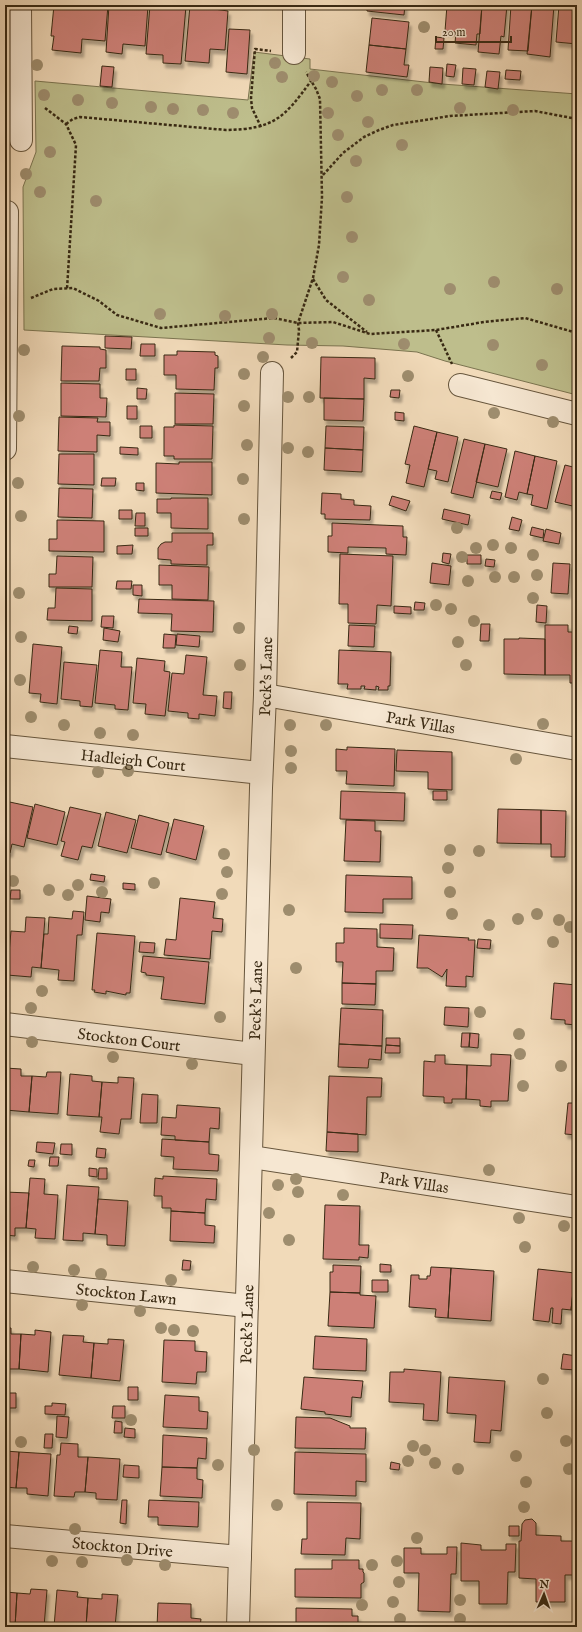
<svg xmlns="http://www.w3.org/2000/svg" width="582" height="1632" viewBox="0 0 582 1632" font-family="'IM FELL English',serif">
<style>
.green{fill:#bebe8c;stroke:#7b7450}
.building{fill:#cd8077;stroke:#382913;filter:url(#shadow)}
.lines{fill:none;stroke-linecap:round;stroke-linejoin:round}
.street-casing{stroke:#66553c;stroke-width:24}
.path{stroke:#382913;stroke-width:2.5;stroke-dasharray:3 2;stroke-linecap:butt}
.street{stroke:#f6e7d2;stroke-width:22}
.tree{fill:#9e8d6e}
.labels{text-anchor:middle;stroke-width:3;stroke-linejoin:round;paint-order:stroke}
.street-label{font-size:16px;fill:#382913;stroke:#f6e7d2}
</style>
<defs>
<filter id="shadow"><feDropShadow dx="2.5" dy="4.5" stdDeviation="1" flood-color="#0004"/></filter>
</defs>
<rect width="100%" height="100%" fill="#f1dab9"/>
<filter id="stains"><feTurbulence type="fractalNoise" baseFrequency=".005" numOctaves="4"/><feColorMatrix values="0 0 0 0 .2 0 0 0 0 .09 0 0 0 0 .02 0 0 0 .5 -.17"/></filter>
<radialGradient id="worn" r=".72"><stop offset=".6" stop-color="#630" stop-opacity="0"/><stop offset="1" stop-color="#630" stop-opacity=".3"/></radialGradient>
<path class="green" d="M254 52 310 59V69L442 84 577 94V395L445 361 417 352 343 346 287 345 24 330 23 187 36 152 35 81 248 100Z"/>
<path class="building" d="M54 5H108L105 41 82 39 81 53 52 50 54 36H51Z
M109 5 148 6 145 46 123 44 122 54 106 52Z
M150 5 186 6 181 64 163 63V55L146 54Z
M190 5H214V9L228 11 225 50 210 49 209 63 185 61Z
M367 5H405L404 15 367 11Z
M447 5H482L480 34H477L476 45 455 43 456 32 445 31Z
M482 5H507L504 37 501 36 499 54 478 52Z
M511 5H532L528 51 508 50Z
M532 5H554L550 57 527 54Z
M559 5 577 7V44L556 42Z
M372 18 409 22 406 49 369 45Z
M229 29 250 30 247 74 226 72Z
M436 37 444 38 443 49H435Z
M369 45 406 49 404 65H409L407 77 366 72Z
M447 64 456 65 454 77 446 76Z
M102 66 114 67 112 87 100 86Z
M430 67 443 68 442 84 429 82Z
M463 68 476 69 474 85 462 84Z
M506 70 521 71 520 80 505 79Z
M487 71 500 72 498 89 485 87Z
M105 336 132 337 131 349 105 348Z
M141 344H155V356H140Z
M62 346 100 347V349L106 350V368H100L99 381H61Z
M177 351 215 352V355L218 356V368H215L214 390 176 389V375H164V355H177Z
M321 357 375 358V379L364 378V399L320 398Z
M126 369H136V380H126Z
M61 383 100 384V398H107L106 417 61 416Z
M137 388 147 389 146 399H137Z
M391 390H400L399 398 390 397Z
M175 393 214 394 213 424H175Z
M324 398 364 399 363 421 324 420Z
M127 406H137V419H127Z
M395 412 404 413V421L395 420Z
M59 417 98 418 97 422H110V436L97 435V452L58 451Z
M174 425 213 426 212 459H174V456H164V427H174Z
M140 426H152V438H140Z
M326 426 364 427 363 450 325 448Z
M414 426 437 432 424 487 406 483 410 465 405 464Z
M437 432 458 437 448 482 435 479 437 471 428 469Z
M464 439 485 444 473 498 451 493Z
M485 444 507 449 498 487 476 482Z
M120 447 138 448V455L120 454Z
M325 448 363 450 362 472 324 470Z
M515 451 535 456 527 494 519 492 517 500 505 497Z
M59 454H94V485L58 484Z
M535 456 557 461 547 509 531 505 533 495 527 494Z
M179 462H212V495L156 493V463L179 464Z
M565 465 577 468V507L555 502Z
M102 478H116L115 486H101Z
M136 483H144V491L136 490Z
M59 488 93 489 92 518 58 517Z
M492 491 502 493 500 500 490 498Z
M322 493 341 494V499L354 500V505L371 506 370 520 325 519V514H321Z
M392 496 410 501 406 511 389 505Z
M171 498H208V529L171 528V513H157V499H171Z
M444 509 470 515 468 525 442 519Z
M119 510H132V519H119Z
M136 513H145V526H135Z
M512 517 522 520 519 531 509 529Z
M57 520 104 521V552L49 551V539H57Z
M332 523 403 526V537H407L406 555 386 554V548L348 547V553L328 552V536H332Z
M532 527 544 530 543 538 530 535Z
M135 528H148V536H135Z
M546 529 561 533 559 544 543 541Z
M172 533H213V545H207V565L171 564V560L158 559V548L161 544 165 542H172Z
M133 545 132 554H117V546Z
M443 553 451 554 449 564 442 562Z
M340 554 393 556 391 606 377 605 376 624 348 623V604H339Z
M467 555H481V564H467Z
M57 556 93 557 92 587H49V574H56Z
M486 559 495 560 494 567 485 566Z
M432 563 451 566 449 585 430 583Z
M553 563 570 564 568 594 551 593Z
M159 565 209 567 208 600 172 599V585H159Z
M117 581H132L131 589H116Z
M133 585H142V596L133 595Z
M56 588 92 589V621L47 620 48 608H55Z
M139 599 214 601 213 632 171 631 172 614 138 613Z
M415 602 425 603 424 610H414Z
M537 605 547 606 546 623 536 622Z
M394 606 411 607V614L394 613Z
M102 616H114L113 628 101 627Z
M481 624H490L489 641H480Z
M349 625 375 626 374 647 348 646Z
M545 625H568V632H577V683H570V675H545Z
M69 626 78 627 77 634 68 633Z
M104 628 120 631 118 642 103 640Z
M164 634 176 635 175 648H163Z
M177 634 200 636 199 647 176 645Z
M519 638 545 639V675L504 674V639H519Z
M33 644 62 647 57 704 40 702 41 694 29 693Z
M100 650 122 652 121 667H132L128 710 115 709V705L95 703Z
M339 650 391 652 390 686H388V690H378L379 687 376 686V690L364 689 365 686H361V689H347L348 684H338Z
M186 655 207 657 203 695 217 696 215 716 199 714V719L188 718V713L168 711 172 673 184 674Z
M137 658 165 661 164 671 170 672 165 716 145 714 146 704 133 703Z
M64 662 97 665 92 707 80 706V701L61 699Z
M224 692H232L231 709 223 708Z
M347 747 395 749 394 786 346 784 347 771H336V749L347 750Z
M397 750 452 752V790L428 789V772L396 771Z
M341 791 405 793 404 821 340 819Z
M433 791H447V800H433Z
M5 801 33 807 24 847 12 844 10 853 5 852Z
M35 804 65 812 57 845 27 838Z
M70 807 101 814 92 848 82 846 78 860 61 856 65 842 61 841Z
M498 809 541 810V844L497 843Z
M541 810 566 811 565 857H551V844H541Z
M106 812 136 820 127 853 98 846Z
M139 815 169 823 161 855 131 848Z
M174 819 204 826 196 860 166 852Z
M346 820 375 821V831H381L380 862 344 861Z
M91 874 105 876 104 882 90 880Z
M346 875 412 877V899H383V913L345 912Z
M123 883 135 884V890L123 889Z
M11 890H20V899H10Z
M87 896 111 899 109 913 101 912 100 922 85 920Z
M180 898 215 902 213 918 223 919 222 932 212 931 210 959 164 955 166 939 176 940Z
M73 911 84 912 82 935H77L74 981 58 980 59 970 41 968 44 934H48L49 917 72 919Z
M26 917 45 918 41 968 32 967 31 977 7 975 11 931 25 932Z
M380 924 413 925 412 939 380 938Z
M344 928 377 929V947L394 948 393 971H376V984L342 983 343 962H336V943H344Z
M5 932H8L5 969Z
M97 933 135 936 130 993H126V995L106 991V994L94 992 95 990H92Z
M419 935 469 938 468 940H475L473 977 466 976V987L446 986 447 969 442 977 428 968H417Z
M478 939 491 940 490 949 477 948Z
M140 942 155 943 154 953 139 952Z
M143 956 209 962 205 1004 161 999 164 977 146 975V973L141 972Z
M342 983 376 984 375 1005 342 1004Z
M554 983 577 985V1025L565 1024V1020L551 1019Z
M445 1007 469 1008 468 1027 444 1025Z
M341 1008 383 1010 382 1046 339 1044Z
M462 1033H470L469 1047H461Z
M470 1033 479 1034 478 1048 469 1047Z
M386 1038H400V1046L386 1045Z
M339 1044 382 1046 381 1060 369 1059 368 1068 338 1067Z
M386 1045 400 1046V1053H385Z
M491 1054 511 1055 508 1101H491V1107L480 1106V1100L466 1099 467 1065 491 1066Z
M435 1055H445V1064L467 1065 466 1099H452V1103H444V1097L423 1096 424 1061 435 1062Z
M5 1068 21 1069V1076H32L29 1112 5 1110Z
M47 1072H61L58 1114 29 1112 32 1076 46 1077Z
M70 1074 92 1076V1081L102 1082 99 1117 67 1115Z
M329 1076 382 1078 381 1097H367L366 1135 327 1132Z
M118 1077 134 1078 131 1119H121L119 1134 100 1132 102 1117H99L102 1082 118 1083Z
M142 1094 158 1095 157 1123H140Z
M568 1103H577V1135L565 1134Z
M177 1105 220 1108 219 1129 210 1128 209 1142 175 1140V1136L161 1135 162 1117 176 1118Z
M327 1132 358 1134V1152L326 1151Z
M162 1139 209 1142V1154L219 1155 218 1171 173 1169 174 1157 161 1156Z
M37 1142 55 1143 53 1154 36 1152Z
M61 1144H72V1155L60 1154Z
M97 1148 106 1149 105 1158 96 1157Z
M50 1157H59L58 1166H49Z
M29 1160H35L34 1167 28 1166Z
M89 1168 97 1169V1177L89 1176Z
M99 1168H107V1179H98Z
M163 1176 217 1179 216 1200 206 1199 205 1213 171 1211V1208H162V1196H154L155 1178 163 1179Z
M30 1178 45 1179 44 1194 58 1195 55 1239 35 1238 36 1229 26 1228Z
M67 1185 99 1187 95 1234 83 1233V1241L63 1240Z
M5 1192 29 1193 26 1228H15V1236L5 1235Z
M98 1199 128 1201 125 1246 107 1245V1235L95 1234Z
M325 1205 360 1206 359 1245H369L368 1258 359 1257V1260L323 1259Z
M171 1211 205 1213V1225L215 1226 214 1243 170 1241Z
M183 1260 191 1261 190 1270H182Z
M380 1264 391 1265V1272H380Z
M333 1265 361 1266 360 1293 330 1292V1272H333Z
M431 1267 451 1268 448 1318 435 1317 436 1309 409 1307 411 1275H419V1279H427V1276H430Z
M451 1268 494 1271 491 1321 448 1318Z
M538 1269 575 1273 571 1310 562 1309 561 1324 552 1323 553 1308H551L549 1322 533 1320Z
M575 1273H577V1310H571Z
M372 1280H388V1292H372Z
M330 1292 360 1293V1295L376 1296 374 1328 328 1326Z
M5 1328H11V1334H21L19 1369H5Z
M35 1330 51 1332 48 1372 19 1369 21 1334 35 1335Z
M63 1335 84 1336 83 1342 94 1343 91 1378 59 1375Z
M315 1336 367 1339 366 1371 313 1369Z
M108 1339 124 1340 120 1381 91 1378 94 1343 108 1344Z
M164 1340 195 1341V1351L207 1352 206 1372H197L196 1384 162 1382Z
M563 1354 577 1356 576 1370 561 1369Z
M404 1369 441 1372 438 1421 423 1420 424 1404 389 1402 390 1372H404Z
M304 1377 363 1381 361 1398 352 1397 351 1417 325 1414V1412L301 1409Z
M449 1377 505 1381 501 1431 491 1430 490 1443 474 1442 476 1415 447 1413Z
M128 1387H138V1400H128Z
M5 1393H16V1408H5Z
M165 1395 199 1397V1411L208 1412 207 1429 163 1427Z
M52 1403 66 1404 65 1415 45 1414V1406H52Z
M113 1406H125V1418H112Z
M57 1416 69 1417 67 1438 56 1437Z
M296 1417 330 1418 350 1426V1428H366L365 1449 295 1448Z
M115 1421 122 1422V1433H114Z
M125 1428 135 1429V1438L124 1437Z
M45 1434H53L52 1448H44Z
M163 1435 207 1438 206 1459 198 1458 197 1468 162 1467Z
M61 1443 78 1444V1457H88L85 1492H75L74 1497 54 1496 57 1455H60Z
M5 1451 19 1452 16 1488 6 1487 5 1492Z
M19 1452 51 1454 48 1496 27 1494V1488H16Z
M295 1452 366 1454V1482L356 1481V1496L294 1494Z
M88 1457 120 1459 117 1500 96 1499V1493L85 1492Z
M391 1462 400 1464 399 1470 390 1469Z
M124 1465 139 1466V1478L123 1477Z
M162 1467 197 1468V1479L203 1480 202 1498 160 1496Z
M122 1500H127L126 1524 120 1523Z
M149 1500 199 1502 198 1527 158 1525V1517H148Z
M307 1502 361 1503 360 1539 346 1538 345 1555 301 1554 302 1539H307Z
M532 1519 536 1523V1535L561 1536V1541H574V1575H565V1602H536V1579L519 1578V1541H521L522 1524 525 1520Z
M509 1526H519V1536H509Z
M575 1535H577V1567H575Z
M461 1543 481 1545V1550H506V1544H516L515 1572H508L507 1604H479V1581H461Z
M447 1547H457L456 1574H451L450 1612 418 1611 419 1573H404V1548H421V1554H447Z
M332 1560H359V1569H363V1572L364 1573V1582L361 1584V1598L295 1597V1569H332Z
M5 1587H7L6 1592 17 1593 15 1627H5Z
M31 1589 47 1590 44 1627H15L17 1593 30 1594Z
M57 1590 78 1592 77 1597 88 1598 86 1627H54Z
M102 1594 118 1595 115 1627H86L88 1598 102 1599Z
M158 1603 191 1604V1618L201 1619 200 1627H157Z
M296 1608 352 1609V1616H358V1627H296Z"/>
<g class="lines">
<g class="street-casing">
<g id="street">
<path d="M20 5 21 140"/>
<path d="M294 53V5"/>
<path d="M460 385 577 414"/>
<path d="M5 449 7 212"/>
<path id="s1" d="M265 695 577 749"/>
<path id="s2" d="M5 746 261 773"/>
<path id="s3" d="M5 1024 253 1054"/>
<path id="s4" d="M252 1157 577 1207"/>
<path id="s5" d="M5 1281 247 1306"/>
<path id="s6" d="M5 1536 240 1557"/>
<path id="s7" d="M238 1627 261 788 265 695 272 373"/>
</g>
</g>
<path class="path" d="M45 108 66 124 76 145 67 289
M66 124 73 119 80 117 226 130C274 129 284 118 311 81
M261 127 252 108 251 98 255 49 271 51
M323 175 343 153 364 137 379 130 393 125 450 116 535 111 577 119
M313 279 326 300 367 332
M31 298 53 289 73 288 99 301 117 315 161 328 274 318 298 323 333 322 370 334 436 330 484 322 525 318 577 333
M436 330 452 364
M291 358 297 352 299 330 298 323 313 278 319 245 322 197 320 99 316 89 306 72"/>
<use href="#street" class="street"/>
</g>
<g class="tree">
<circle cx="424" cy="27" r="6"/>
<circle cx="275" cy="63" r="6"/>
<circle cx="37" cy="65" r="6"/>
<circle cx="314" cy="76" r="6"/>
<circle cx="282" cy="77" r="6"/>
<circle cx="332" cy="82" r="6"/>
<circle cx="382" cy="90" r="6"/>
<circle cx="417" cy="90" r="6"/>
<circle cx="44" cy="95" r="6"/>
<circle cx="357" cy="96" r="6"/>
<circle cx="78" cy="100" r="6"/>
<circle cx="112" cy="103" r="6"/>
<circle cx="151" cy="107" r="6"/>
<circle cx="460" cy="108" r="6"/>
<circle cx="173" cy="109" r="6"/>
<circle cx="203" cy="110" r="6"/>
<circle cx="513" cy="110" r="6"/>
<circle cx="233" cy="113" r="6"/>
<circle cx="328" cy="113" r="6"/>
<circle cx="368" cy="122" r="6"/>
<circle cx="338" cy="135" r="6"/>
<circle cx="402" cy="145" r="6"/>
<circle cx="50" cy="152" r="6"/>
<circle cx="356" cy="161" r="6"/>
<circle cx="26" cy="174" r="6"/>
<circle cx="40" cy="192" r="6"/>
<circle cx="347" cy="197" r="6"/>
<circle cx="96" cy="201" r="6"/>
<circle cx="352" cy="237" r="6"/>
<circle cx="343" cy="277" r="6"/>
<circle cx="494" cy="282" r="6"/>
<circle cx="450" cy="289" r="6"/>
<circle cx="557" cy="289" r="6"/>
<circle cx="369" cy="300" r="6"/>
<circle cx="160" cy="314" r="6"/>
<circle cx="272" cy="314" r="6"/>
<circle cx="225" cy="316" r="6"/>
<circle cx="269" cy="338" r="6"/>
<circle cx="312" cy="343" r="6"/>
<circle cx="404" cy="344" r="6"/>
<circle cx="493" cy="345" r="6"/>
<circle cx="24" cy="350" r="6"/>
<circle cx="263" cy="357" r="6"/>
<circle cx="542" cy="365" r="6"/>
<circle cx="244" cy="374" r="6"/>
<circle cx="408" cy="376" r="6"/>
<circle cx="288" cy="397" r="6"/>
<circle cx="309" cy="397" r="6"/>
<circle cx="244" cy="406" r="6"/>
<circle cx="494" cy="413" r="6"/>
<circle cx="19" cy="416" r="6"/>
<circle cx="553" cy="422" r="6"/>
<circle cx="247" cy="445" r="6"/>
<circle cx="288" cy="448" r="6"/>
<circle cx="308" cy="452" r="6"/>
<circle cx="243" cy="479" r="6"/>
<circle cx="18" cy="483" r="6"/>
<circle cx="21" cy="516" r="6"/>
<circle cx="244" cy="519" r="6"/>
<circle cx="457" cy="528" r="6"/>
<circle cx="493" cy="545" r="6"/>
<circle cx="476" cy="548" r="6"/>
<circle cx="511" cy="548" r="6"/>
<circle cx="533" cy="555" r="6"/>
<circle cx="462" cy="557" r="6"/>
<circle cx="537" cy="575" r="6"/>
<circle cx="495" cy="577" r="6"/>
<circle cx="514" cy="577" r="6"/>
<circle cx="468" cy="581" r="6"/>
<circle cx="19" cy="593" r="6"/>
<circle cx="533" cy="598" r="6"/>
<circle cx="436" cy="605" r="6"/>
<circle cx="451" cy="609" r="6"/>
<circle cx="474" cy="621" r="6"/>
<circle cx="239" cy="628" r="6"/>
<circle cx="21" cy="637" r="6"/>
<circle cx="458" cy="642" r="6"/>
<circle cx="240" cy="665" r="6"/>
<circle cx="466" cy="665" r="6"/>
<circle cx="20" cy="680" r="6"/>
<circle cx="31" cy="717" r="6"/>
<circle cx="543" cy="724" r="6"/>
<circle cx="64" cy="725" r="6"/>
<circle cx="290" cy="725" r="6"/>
<circle cx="326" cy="725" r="6"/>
<circle cx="100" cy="733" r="6"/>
<circle cx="133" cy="735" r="6"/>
<circle cx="291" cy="751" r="6"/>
<circle cx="516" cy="759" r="6"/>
<circle cx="291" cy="768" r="6"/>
<circle cx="128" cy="771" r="6"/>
<circle cx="98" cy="772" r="6"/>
<circle cx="450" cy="850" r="6"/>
<circle cx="479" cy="851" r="6"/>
<circle cx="224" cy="854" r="6"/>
<circle cx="448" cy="868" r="6"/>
<circle cx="227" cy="872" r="6"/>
<circle cx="13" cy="881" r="6"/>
<circle cx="154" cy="883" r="6"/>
<circle cx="78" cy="885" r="6"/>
<circle cx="49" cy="890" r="6"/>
<circle cx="102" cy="892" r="6"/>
<circle cx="450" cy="892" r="6"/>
<circle cx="222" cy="894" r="6"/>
<circle cx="68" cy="895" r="6"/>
<circle cx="289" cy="910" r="6"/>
<circle cx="452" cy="914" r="6"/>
<circle cx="537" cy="914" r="6"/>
<circle cx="518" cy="919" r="6"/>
<circle cx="559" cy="920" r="6"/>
<circle cx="489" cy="925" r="6"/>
<circle cx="570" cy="927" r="6"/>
<circle cx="553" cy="942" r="6"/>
<circle cx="296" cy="968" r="6"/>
<circle cx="42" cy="991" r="6"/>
<circle cx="31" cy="1008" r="6"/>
<circle cx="480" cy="1012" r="6"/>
<circle cx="220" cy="1017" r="6"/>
<circle cx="519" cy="1034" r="6"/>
<circle cx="32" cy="1042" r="6"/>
<circle cx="520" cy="1054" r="6"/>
<circle cx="113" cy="1057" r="6"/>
<circle cx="192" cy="1064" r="6"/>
<circle cx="561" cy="1066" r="6"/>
<circle cx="523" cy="1086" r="6"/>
<circle cx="489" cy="1170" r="6"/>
<circle cx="296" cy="1179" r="6"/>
<circle cx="278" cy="1185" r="6"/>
<circle cx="298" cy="1192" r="6"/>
<circle cx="343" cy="1195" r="6"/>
<circle cx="269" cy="1213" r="6"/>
<circle cx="519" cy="1218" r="6"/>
<circle cx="564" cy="1226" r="6"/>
<circle cx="289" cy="1240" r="6"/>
<circle cx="525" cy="1247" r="6"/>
<circle cx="33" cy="1267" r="6"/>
<circle cx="74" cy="1270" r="6"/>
<circle cx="101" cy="1274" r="6"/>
<circle cx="171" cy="1280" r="6"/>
<circle cx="82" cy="1305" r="6"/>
<circle cx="140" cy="1311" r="6"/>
<circle cx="161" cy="1328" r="6"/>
<circle cx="174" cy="1330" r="6"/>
<circle cx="193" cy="1331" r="6"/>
<circle cx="543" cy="1379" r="6"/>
<circle cx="547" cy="1413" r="6"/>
<circle cx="131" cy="1420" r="6"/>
<circle cx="566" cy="1441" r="6"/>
<circle cx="21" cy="1442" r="6"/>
<circle cx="413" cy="1446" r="6"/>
<circle cx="254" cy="1450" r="6"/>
<circle cx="425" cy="1450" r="6"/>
<circle cx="516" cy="1456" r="6"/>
<circle cx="408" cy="1461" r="6"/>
<circle cx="435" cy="1463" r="6"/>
<circle cx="218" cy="1465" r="6"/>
<circle cx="458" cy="1469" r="6"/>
<circle cx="569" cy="1469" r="6"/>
<circle cx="526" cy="1482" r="6"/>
<circle cx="277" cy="1505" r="6"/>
<circle cx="524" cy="1507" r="6"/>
<circle cx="75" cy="1529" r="6"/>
<circle cx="417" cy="1538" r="6"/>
<circle cx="127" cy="1560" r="6"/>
<circle cx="52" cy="1561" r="6"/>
<circle cx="397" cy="1561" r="6"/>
<circle cx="82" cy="1562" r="6"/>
<circle cx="165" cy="1565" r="6"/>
<circle cx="372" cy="1565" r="6"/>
<circle cx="399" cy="1582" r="6"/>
<circle cx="460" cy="1600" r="6"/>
<circle cx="393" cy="1602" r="6"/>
<circle cx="362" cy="1605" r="6"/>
<circle cx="400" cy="1619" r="6"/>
<circle cx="460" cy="1619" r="6"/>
</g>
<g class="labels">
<g class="street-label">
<text dy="6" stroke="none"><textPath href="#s7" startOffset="951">Peck's Lane</textPath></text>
<text dy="6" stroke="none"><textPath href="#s1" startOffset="158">Park Villas</textPath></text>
<text dy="6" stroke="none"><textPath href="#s2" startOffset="129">Hadleigh Court</textPath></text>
<text dy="6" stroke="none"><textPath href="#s7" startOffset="627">Peck's Lane</textPath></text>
<text dy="6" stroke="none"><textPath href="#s3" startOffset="125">Stockton Court</textPath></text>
<text dy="6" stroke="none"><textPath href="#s4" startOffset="164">Park Villas</textPath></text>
<text dy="6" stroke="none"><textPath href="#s5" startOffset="122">Stockton Lawn</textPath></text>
<text dy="6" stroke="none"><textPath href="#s7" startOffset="303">Peck's Lane</textPath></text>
<text dy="6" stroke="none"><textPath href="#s6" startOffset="118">Stockton Drive</textPath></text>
</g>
</g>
<rect width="582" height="1632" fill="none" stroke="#f1dab9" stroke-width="20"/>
<rect x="6" y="6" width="570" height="1620" fill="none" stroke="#382913" stroke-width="2"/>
<rect x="10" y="10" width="562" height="1612" fill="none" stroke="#382913"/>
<g transform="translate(544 1594) rotate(2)" stroke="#f6e7d2" stroke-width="3" paint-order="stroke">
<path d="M0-3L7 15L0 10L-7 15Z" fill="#382913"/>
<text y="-6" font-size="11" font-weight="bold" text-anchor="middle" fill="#382913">N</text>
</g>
<path d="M436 36v6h75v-6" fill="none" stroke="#382913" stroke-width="2"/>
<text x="442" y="36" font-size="12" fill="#382913" stroke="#f6e7d2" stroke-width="3" paint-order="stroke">20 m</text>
<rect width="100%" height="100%" filter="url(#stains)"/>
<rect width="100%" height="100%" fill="url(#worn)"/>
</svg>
